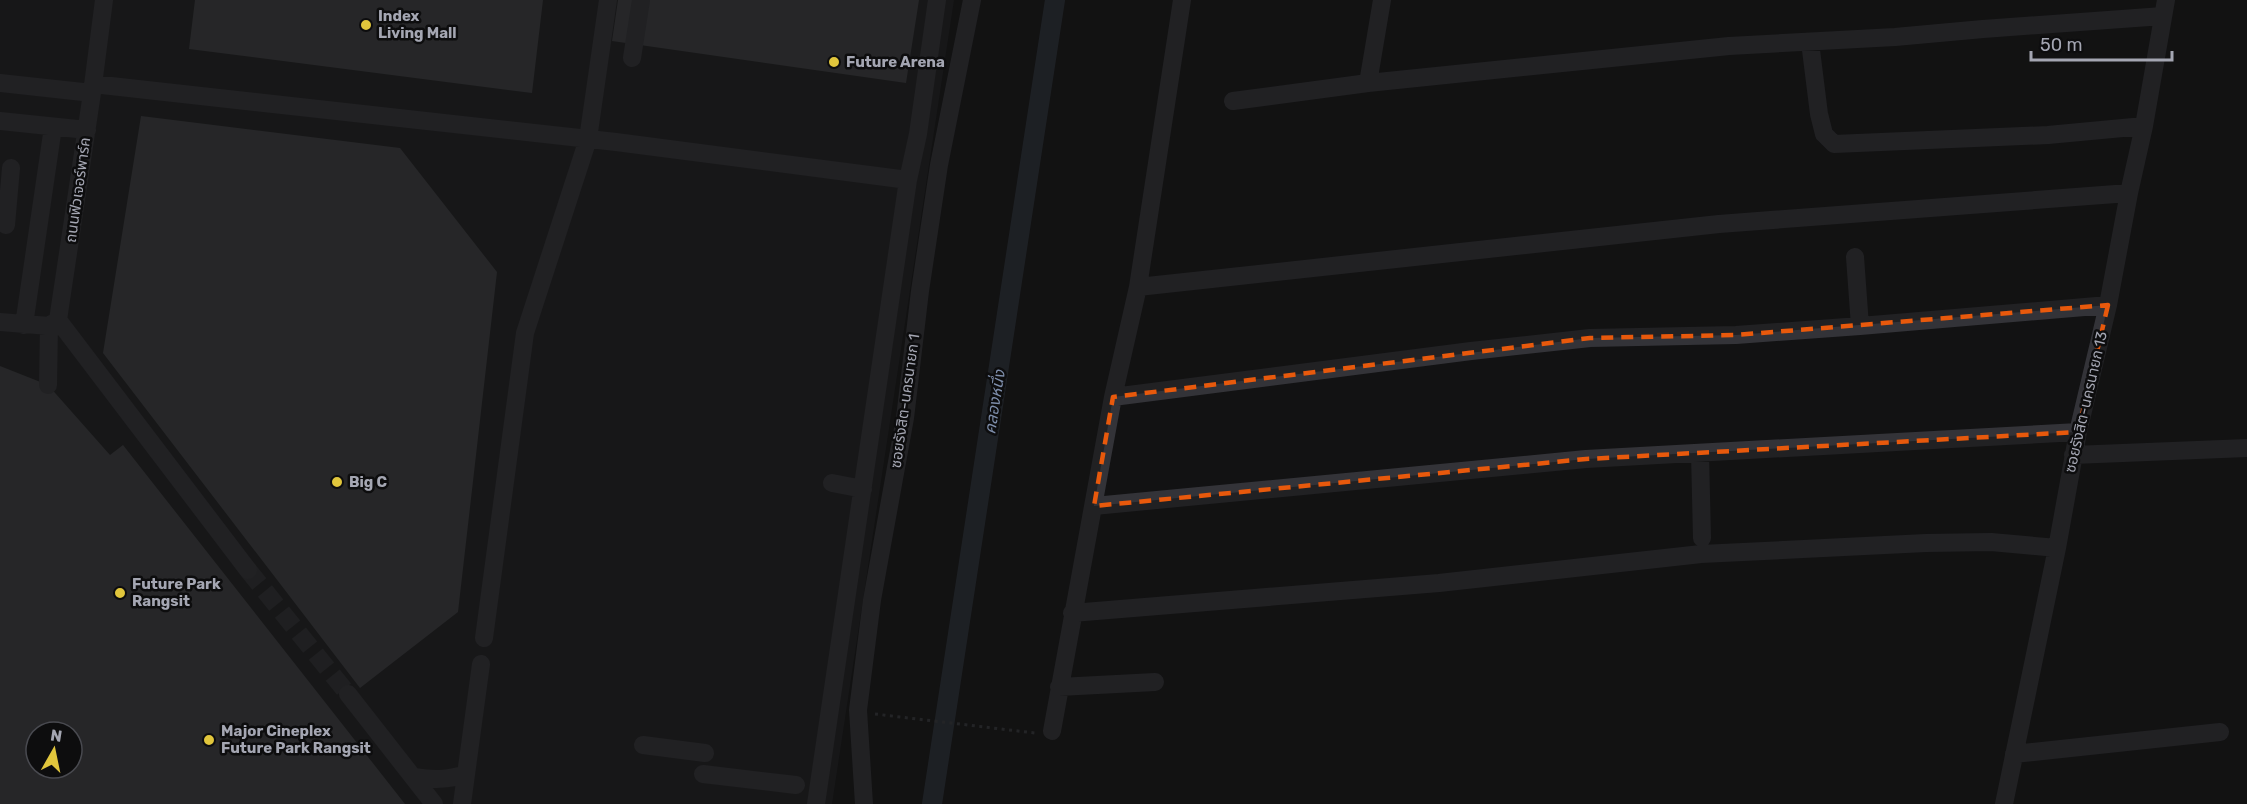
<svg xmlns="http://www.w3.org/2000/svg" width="2247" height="804" viewBox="0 0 2247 804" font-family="Rubik,'Noto Sans Thai',sans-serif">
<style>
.built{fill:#1e1e20;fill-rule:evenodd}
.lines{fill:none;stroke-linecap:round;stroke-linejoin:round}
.canal{stroke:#2c323b;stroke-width:20}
.building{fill:#3e3f43;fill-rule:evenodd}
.minor-tunnel{stroke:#2f3033;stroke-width:18;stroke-dasharray:18 9;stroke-linecap:butt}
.path{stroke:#393a3f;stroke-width:3;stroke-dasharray:3 4.5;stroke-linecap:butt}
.minor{stroke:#333338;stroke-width:18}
.marked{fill:none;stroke:#e8590c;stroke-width:4.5;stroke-dasharray:12 8;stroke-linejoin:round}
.poi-dot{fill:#e1c63c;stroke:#0d0d0e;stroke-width:2}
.labels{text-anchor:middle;stroke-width:5;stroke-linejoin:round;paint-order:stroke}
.poi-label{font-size:15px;font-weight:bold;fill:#a4a6b2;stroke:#0d0d0e;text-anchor:start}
.street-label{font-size:15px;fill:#a4a6b2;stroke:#0d0d0e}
.water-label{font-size:16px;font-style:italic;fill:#7e8eab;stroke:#0d0d0e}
</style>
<rect width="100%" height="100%" fill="#121213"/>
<path class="built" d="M0 0H954L832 804H0ZM36 732H72V768H36Z"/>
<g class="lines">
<path class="canal" d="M932 804 1055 0"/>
</g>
<path class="building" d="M195 0H543L532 93 189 49Z
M618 0H919L906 83 612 41Z
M141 116 400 148 497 272 458 612 360 688 103 353Z
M0 366 48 385 110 455 123 445 405 804H0ZM36 732H72V768H36Z"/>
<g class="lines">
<path class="minor-tunnel" d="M248 570 348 694"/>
<path class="path" d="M875 714 1035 733"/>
<path class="minor" d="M1810 42 1819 114 1824 134 1834 144 2048 135 2144 126
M632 58 641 0
M0 83 92 93
M1368 83 1729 46 1895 37 1983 29 2163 16
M93 84 616 142 908 180 816 804
M1233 101 1368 83 1382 0
M0 121 87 130
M908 180 918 134 937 0
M6 225 11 168
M1855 257 1860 326
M1138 287 1719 224 2129 193
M58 320 248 570
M0 322 49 326 58 320 92 93 104 0
M24 325 53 127
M48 385 49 326
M1113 397 1471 351 1590 338 1736 335 1860 326 2108 305
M1700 453 1702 538
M2073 455 2247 448
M832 483 863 489
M1094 506 1586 459 2078 432
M1072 613 1439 583 1701 554 1926 543 1991 542 2057 548
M484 638 525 333 588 139 608 0
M1059 687 1155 682
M348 694 434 804
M1052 731 1113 397 1138 287 1182 0
M643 745 705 753
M2014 754 2220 732
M703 774 796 785
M414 777C433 780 447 780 466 774
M462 804 481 664
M864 804 858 710 872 600 905 418 920 291 939 165 972 0
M2004 804 2057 548 2078 432 2108 305 2129 193 2144 126 2166 0"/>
</g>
<path d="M0 0H2247V804H0ZM2108 305 2078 432 1586 459 1094 506 1113 397 1590 338 1736 335Z" fill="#121213" fill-opacity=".55" fill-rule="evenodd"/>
<path class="marked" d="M2108 305 2078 432 1586 459 1094 506 1113 397 1590 338 1736 335Z"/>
<g class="poi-dot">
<circle cx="366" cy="25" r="6"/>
<circle cx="834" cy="62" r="6"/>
<circle cx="337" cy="482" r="6"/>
<circle cx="120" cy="593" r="6"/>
<circle cx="209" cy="740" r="6"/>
</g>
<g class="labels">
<g class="poi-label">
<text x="378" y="21">Index<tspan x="378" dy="17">Living Mall</tspan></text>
<text x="846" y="67">Future Arena</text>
<text x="349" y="487">Big C</text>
<text x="132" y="589">Future Park<tspan x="132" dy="17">Rangsit</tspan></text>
<text x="221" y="736">Major Cineplex<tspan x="221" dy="17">Future Park Rangsit</tspan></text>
</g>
<g class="street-label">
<text transform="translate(78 190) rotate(-82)" y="5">ถนนฟิวเจอร์พาร์ค</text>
<text transform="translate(905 401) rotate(-82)" y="5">ซอยรังสิต-นครนายก 1</text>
<text transform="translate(2086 402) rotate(-77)" y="5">ซอยรังสิต-นครนายก 13</text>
</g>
<g class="water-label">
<text transform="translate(994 402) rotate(-81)" y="6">คลองหนึ่ง</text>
</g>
</g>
<g transform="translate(54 750) rotate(9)"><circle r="28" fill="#0d0d0e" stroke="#494a50" stroke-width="1.5"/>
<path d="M0-4.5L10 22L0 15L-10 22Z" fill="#e1c63c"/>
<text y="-9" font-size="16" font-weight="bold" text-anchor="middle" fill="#a4a6b2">N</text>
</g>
<path d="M2031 51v9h141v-9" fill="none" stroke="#a4a6b2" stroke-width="3"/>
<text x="2040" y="51" font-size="18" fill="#a4a6b2" stroke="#0d0d0e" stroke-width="4.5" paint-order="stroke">50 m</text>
</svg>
